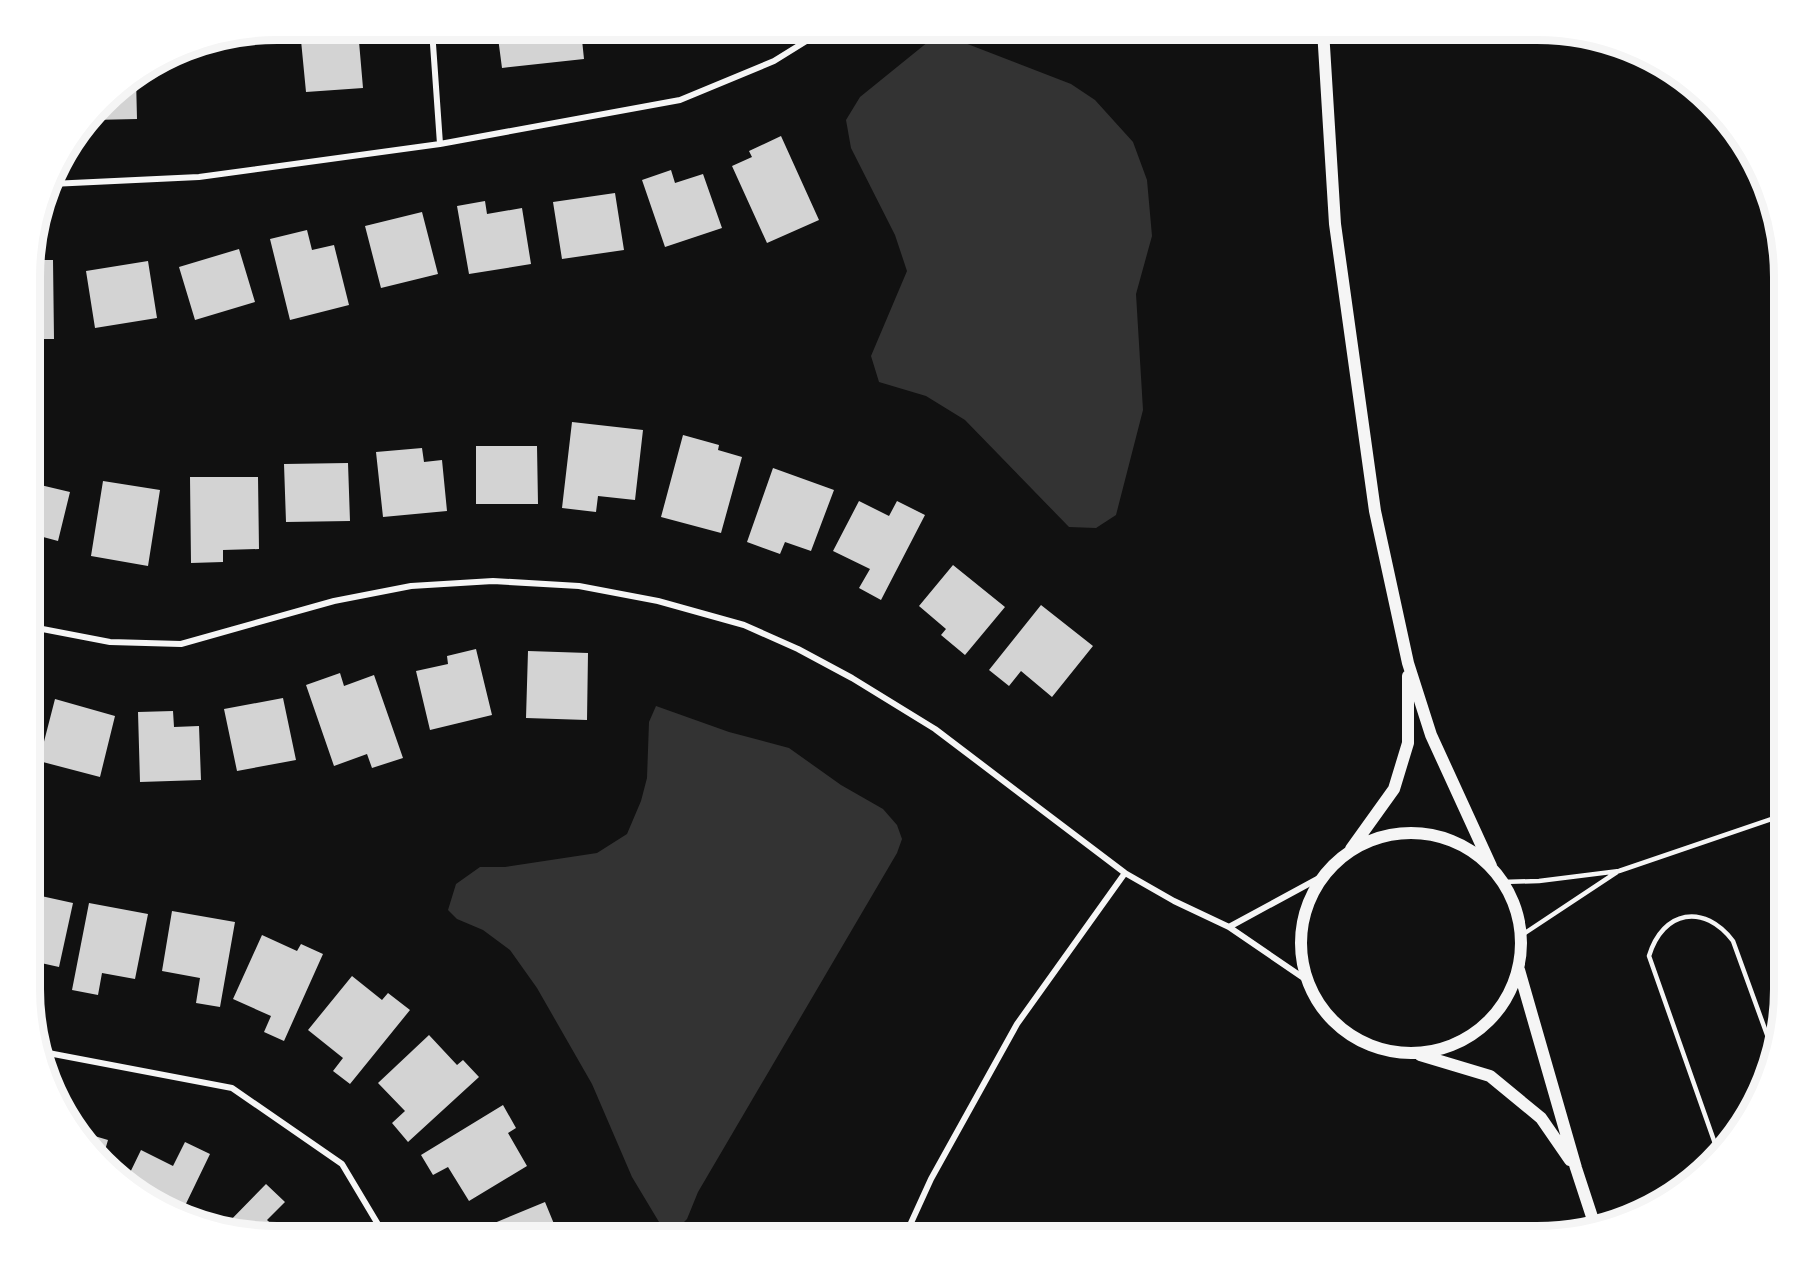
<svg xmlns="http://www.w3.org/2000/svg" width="1814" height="1266" viewBox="0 0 1814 1266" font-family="Montserrat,sans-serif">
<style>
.water{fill:#333}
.building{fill:#d3d3d3}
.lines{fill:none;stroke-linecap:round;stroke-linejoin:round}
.service{stroke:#f5f5f5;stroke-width:4.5}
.minor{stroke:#f5f5f5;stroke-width:6}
.secondary{stroke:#f5f5f5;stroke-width:12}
.rim{fill:none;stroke:#f5f5f5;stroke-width:8}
</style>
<rect width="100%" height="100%" fill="#111"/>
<path class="water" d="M939 33 1071 84 1095 100 1133 142 1147 180 1152 236 1136 294 1143 410 1116 515 1096 528 1069 527 965 420 926 396 879 382 871 356 907 271 895 235 851 148 846 120 860 97Z
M656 706 729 732 789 748 841 785 883 809 897 825 902 839 897 853 698 1192 687 1219 676 1230 659 1222 632 1177 592 1084 537 988 510 950 483 930 457 919 448 910 456 884 480 867H505L597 853 627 834 641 801 647 778 649 722Z"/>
<path class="building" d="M300 30H358L363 88 306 92Z
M497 30H581L584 59 502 68Z
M136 78 137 119 92 120 114 92Z
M781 136 819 220 767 243 732 166 752 157 749 151Z
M671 170 675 183 703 174 722 228 665 247 642 180Z
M615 193 624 250 562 259 553 202Z
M485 201 487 214 522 208 531 264 469 274 457 206Z
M422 212 438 274 381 288 365 226Z
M307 230 312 250 334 245 349 305 290 320 270 239Z
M239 249 255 302 195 320 179 267Z
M32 260H53L54 339H32Z
M148 261 157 318 95 328 86 271Z
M572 422 643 430 635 500 598 496 596 512 562 508Z
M683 435 719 445 718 450 742 457 721 533 661 517Z
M476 446H537L538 504H476Z
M422 448 424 462 442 460 447 511 383 517 376 452Z
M348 463 350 521 286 522 284 464Z
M773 468 834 490 811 551 785 542 780 554 747 542Z
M190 477H258L259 549 223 550V562L191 563Z
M103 481 160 490 148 566 91 556Z
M32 483 70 492 58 541 32 534Z
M859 501 889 516 897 501 925 515 881 600 859 588 870 569 833 551Z
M953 565 1005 607 965 655 941 635 946 629 919 606Z
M1041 605 1093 646 1052 697 1021 671 1009 686 989 670Z
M476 649 492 715 430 730 416 671 448 664 447 656Z
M528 651 588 653 587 720 526 718Z
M340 673 344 686 374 675 403 758 372 768 367 754 334 766 306 685Z
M283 698 296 760 237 771 224 709Z
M55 699 115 716 100 777 39 761Z
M173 711 174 727 199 726 201 780 140 782 138 712Z
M32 894 73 903 59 967 32 961Z
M89 903 148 914 135 979 102 973 98 995 72 990Z
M172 911 235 922 220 1007 196 1003 200 978 162 971Z
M262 935 297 951 301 944 323 954 284 1041 264 1032 271 1016 233 999Z
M352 976 382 1000 388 993 410 1010 350 1084 333 1071 343 1058 308 1030Z
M429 1035 457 1065 463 1060 479 1077 408 1142 392 1123 405 1111 378 1083Z
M503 1105 516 1128 508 1133 527 1166 469 1201 448 1167 433 1175 421 1155Z
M81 1132 108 1140 103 1157Z
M185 1142 210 1154 181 1214 125 1183 141 1150 173 1166Z
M266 1184 285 1202 267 1220 283 1235H262L223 1228Z
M545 1202 559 1236H482L480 1229Z"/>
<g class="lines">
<path class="service" d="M1502 882 1539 881 1619 871 1783 815
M1522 935 1617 872
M1718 1152 1649 956C1663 910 1704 903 1733 941L1774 1054"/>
<path class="minor" d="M432 30 440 144
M51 184 199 177 440 144 680 100 774 61 824 30
M32 627 110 642 181 644 334 601 411 586 493 581 579 586 658 601 744 625 798 649 852 678 935 729 1125 873 1174 901 1229 927 1308 981
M1229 927 1323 876
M43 1052 232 1088 342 1164 385 1236
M905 1236 931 1179 1017 1024 1125 873"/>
<path class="secondary" d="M1323 30 1335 224 1375 511 1408 663 1431 735 1491 866
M1301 943a110 110 0 1 1 220 0a110 110 0 1 1-220 0Z
M1351 849 1394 789 1408 743V676
M1519 970 1576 1168 1594 1223
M1420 1055 1490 1076 1541 1118 1570 1160"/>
</g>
<path d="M0 0H1814V1266H0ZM277 40H1537A237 237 0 0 1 1774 277V989A237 237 0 0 1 1537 1226H277A237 237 0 0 1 40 989V277A237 237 0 0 1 277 40Z" fill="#fff" fill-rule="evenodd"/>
<path class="rim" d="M277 40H1537A237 237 0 0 1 1774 277V989A237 237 0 0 1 1537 1226H277A237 237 0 0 1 40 989V277A237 237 0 0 1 277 40Z"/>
</svg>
